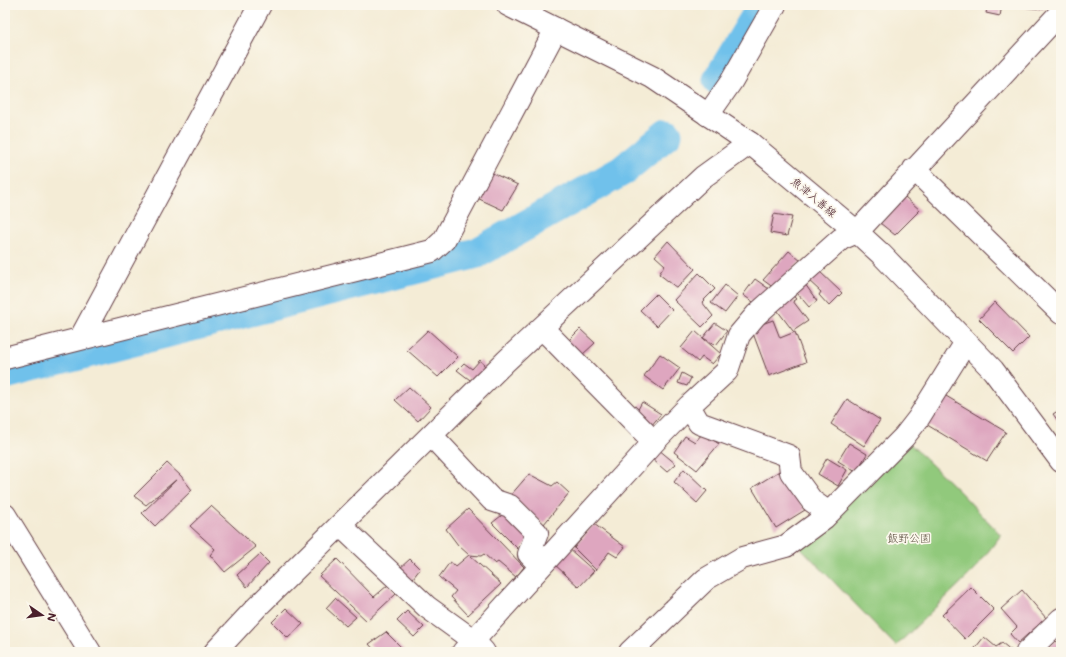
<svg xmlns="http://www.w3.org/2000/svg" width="1066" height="657" viewBox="0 0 1066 657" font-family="Mali,'Klee One',sans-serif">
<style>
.green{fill:#91c97c;stroke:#6e7454}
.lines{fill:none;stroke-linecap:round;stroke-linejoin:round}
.river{stroke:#6fc1eb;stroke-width:31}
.building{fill:#dea6bf}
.minor-casing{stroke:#643e45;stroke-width:24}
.major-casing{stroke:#643e45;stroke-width:24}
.minor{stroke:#fff;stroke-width:22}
.major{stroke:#fff;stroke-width:22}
.labels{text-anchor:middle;stroke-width:3.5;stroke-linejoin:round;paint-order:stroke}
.street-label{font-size:11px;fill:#4a1f2b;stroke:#fbf7ec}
.park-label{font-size:11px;fill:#5f5243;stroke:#fbf7ec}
</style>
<rect width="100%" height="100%" fill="#fbf7ec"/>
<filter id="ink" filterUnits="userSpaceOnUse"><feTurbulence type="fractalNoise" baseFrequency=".025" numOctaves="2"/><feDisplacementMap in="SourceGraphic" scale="8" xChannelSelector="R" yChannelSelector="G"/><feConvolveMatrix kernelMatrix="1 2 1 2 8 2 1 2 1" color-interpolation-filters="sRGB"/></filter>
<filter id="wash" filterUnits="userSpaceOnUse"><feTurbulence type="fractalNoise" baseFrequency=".012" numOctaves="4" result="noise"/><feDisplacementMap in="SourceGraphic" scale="16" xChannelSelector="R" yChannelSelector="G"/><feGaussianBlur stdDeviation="0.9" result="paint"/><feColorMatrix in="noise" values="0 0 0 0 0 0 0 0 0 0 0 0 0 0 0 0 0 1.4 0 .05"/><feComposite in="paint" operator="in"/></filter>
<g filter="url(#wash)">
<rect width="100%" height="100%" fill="#f4ecd6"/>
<path class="green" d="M908 442 959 491 1001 535 974 570 896 646 801 548Z"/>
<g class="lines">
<path class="river" d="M718 80 763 5
M5 374 477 253 622 171 667 134"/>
</g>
<g id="blocks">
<path class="building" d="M988 5H1002L1000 16 986 13Z
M1008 5H1044V9L1008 6Z
M488 171 518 185 503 210 475 197Z
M905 197 920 210 895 235 880 223Z
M774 214 792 217 787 236 770 233Z
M668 241 695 269 677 288 659 274 665 265 655 256Z
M789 251 801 261 774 288 763 280Z
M817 269 842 293 829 306 819 295 821 292 807 279Z
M699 273 715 289 702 302 713 316 702 327 674 300Z
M755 279 769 289 756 304 743 295Z
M805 284 817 301 809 307 797 293Z
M725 285 738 296 725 313 711 303Z
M791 293 796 299 793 301 808 321 793 331 774 306Z
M656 294 672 310 657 326 640 310Z
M995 302 1029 337 1013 353 979 319Z
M773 320 780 338 795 332 806 362 769 376 751 328Z
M715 323 727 331 716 345 703 338Z
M580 329 595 343 581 356 566 343Z
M428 330 458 357 438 377 407 350Z
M695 331 721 354 712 364 702 357 698 362 681 348Z
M660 354 680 368 663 390 644 376Z
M480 360 488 370 474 383 457 370 464 363 472 369Z
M682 373 691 378 687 386 678 383Z
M409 387 431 407 418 421 395 400Z
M941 393 1006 432 987 461 924 423Z
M847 399 880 420 864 446 831 424Z
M642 402 661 414 651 426 636 413Z
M1061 409V425L1053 414Z
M703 433 719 444 697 470 674 452 685 436 695 442Z
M849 443 867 454 856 472 838 461Z
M658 449 676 464 667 472 651 458Z
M827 458 847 470 838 486 818 474Z
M167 463 181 476 192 490 155 526 142 513 177 479 146 505 134 496Z
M684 469 707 491 697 503 674 482Z
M781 470 805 510 776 528 752 488Z
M529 474 552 486 557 482 569 493 544 524 510 496Z
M211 506 256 547 225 572 210 555 215 549 190 526Z
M468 509 524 567 516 577 498 562 495 564 484 554 481 556 469 555 458 545 446 529Z
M506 512 530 538 520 551 492 523Z
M594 524 625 547 617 557 609 552 596 570 574 548Z
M567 547 594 571 579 587 553 563Z
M260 554 269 563 247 587 237 575Z
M469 555 501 584 468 615 451 597 456 591 439 577 450 562 456 566Z
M337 559 374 597 388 585 396 594 367 621 319 576Z
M410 559 420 569 410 582 399 569Z
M971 587 994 610 965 639 942 615Z
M1022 590 1046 618 1018 643 1010 634 1017 627 1001 609Z
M335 598 356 617 346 626 326 608Z
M286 608 303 624 288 638 272 622Z
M407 611 424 627 414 637 397 621Z
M386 632 406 652H376L369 644Z
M984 637 996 647 1002 643 1012 651 1011 652H972Z
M1055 641 1061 646V652H1043Z"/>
</g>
</g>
<g filter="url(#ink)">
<use href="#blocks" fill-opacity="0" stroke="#643e45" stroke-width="1"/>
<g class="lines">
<g class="minor-casing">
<path id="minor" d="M260 5 80 339 432 251 444 240 556 29
M708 115 731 82 775 5
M914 169 1061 313
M542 328 654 442
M5 358 80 339
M689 406 699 423 789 456 791 472 812 501 829 513
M431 435 492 500 510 506 537 533 529 554 541 566
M5 515 90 652
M340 525 427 607 474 641 484 652
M215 652 256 608 506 361 703 177 750 143
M463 652 654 442 689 406 727 371 739 335 756 315 841 239 857 232 1061 12
M630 652 706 579 742 558 786 546 824 518 904 437 918 419 966 342"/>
</g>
<g class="major-casing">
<path id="major" d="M508 5 652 77 750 143 857 232 881 254 993 370 1061 461
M1027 652 1061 619"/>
</g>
<use href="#minor" class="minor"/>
<use href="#major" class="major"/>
</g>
</g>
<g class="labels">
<g class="street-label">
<text transform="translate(814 197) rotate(40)" y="4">魚津入善線</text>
</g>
<g class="park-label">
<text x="909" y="542">飯野公園</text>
</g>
</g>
<rect width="1066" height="657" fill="none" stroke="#fbf7ec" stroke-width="20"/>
<g transform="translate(42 615) rotate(103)" stroke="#fbf7ec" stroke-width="3" paint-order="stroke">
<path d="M0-3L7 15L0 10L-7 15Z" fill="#4a1f2b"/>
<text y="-6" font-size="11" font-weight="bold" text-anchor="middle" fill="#4a1f2b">N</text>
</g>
</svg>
